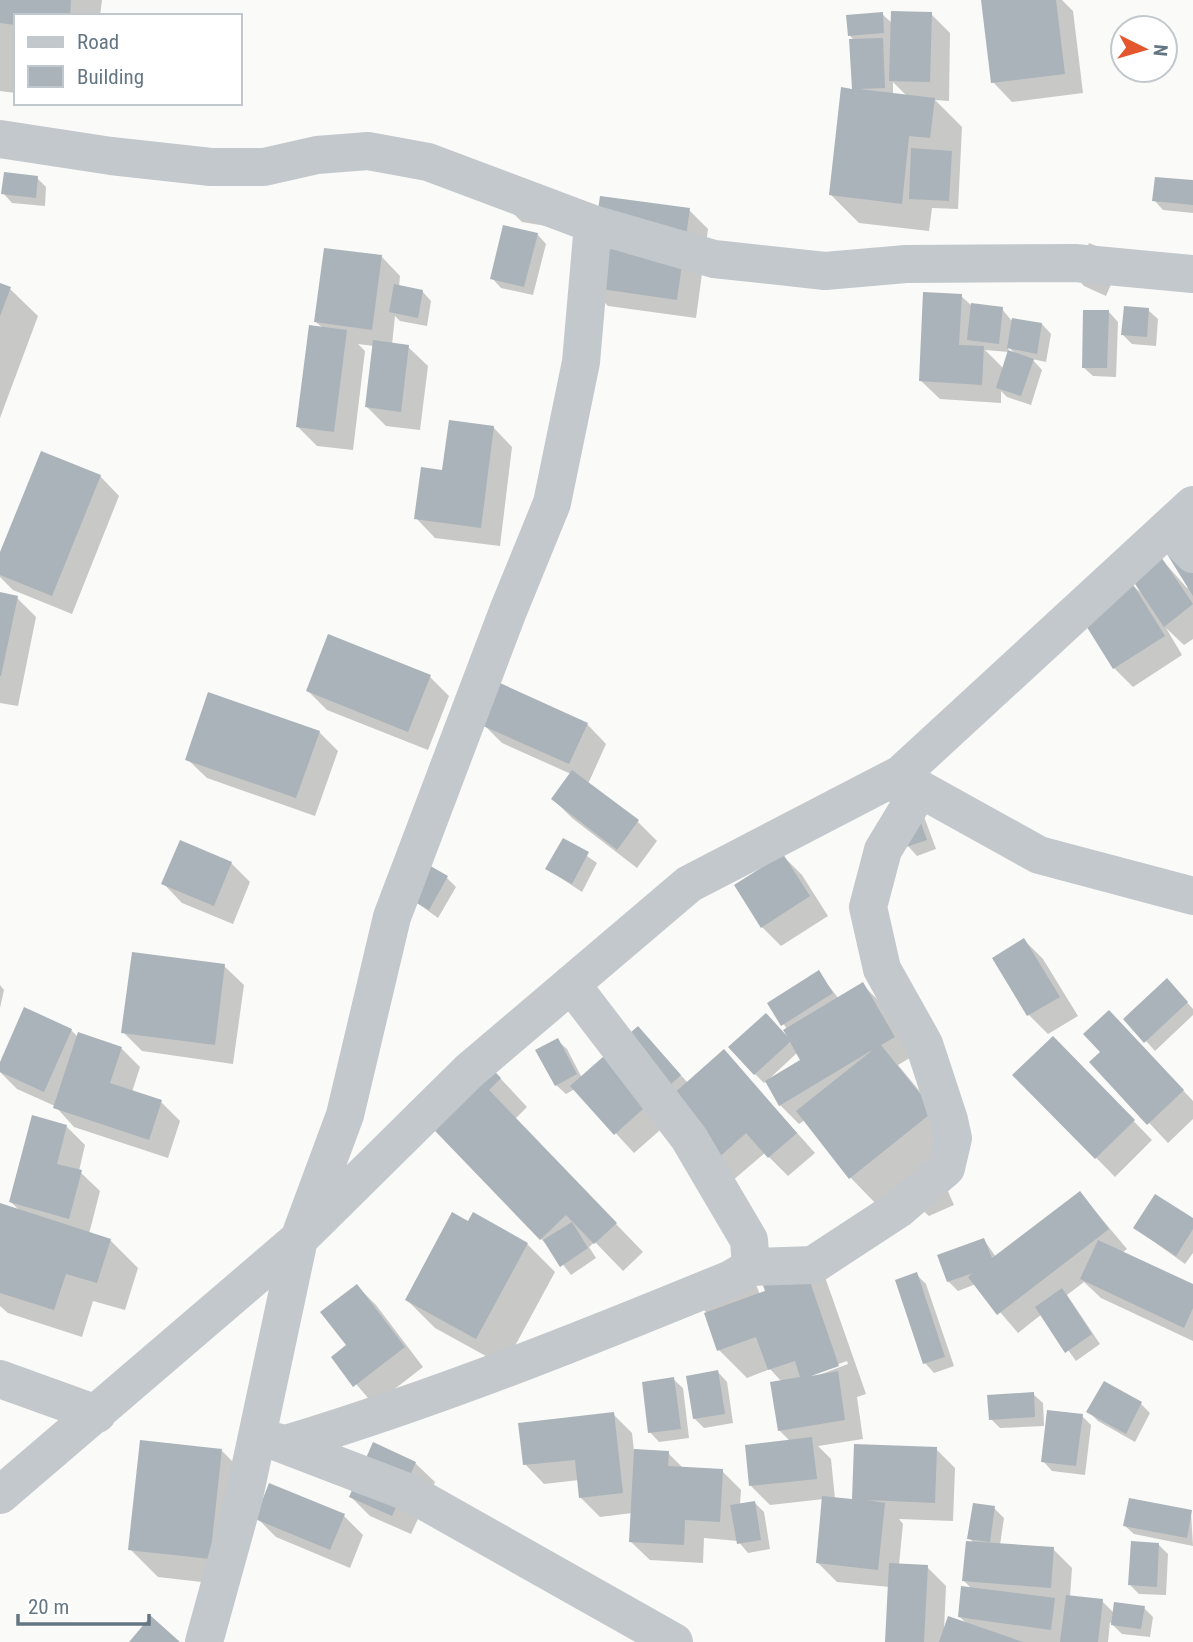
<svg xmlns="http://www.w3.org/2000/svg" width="1193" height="1642" viewBox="0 0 1193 1642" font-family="'Roboto Condensed',sans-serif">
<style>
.shadow{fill:#0003;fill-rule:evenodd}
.building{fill:#aab3b9}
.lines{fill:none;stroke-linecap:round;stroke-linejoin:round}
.minor{stroke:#c3c8cc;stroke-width:38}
</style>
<rect width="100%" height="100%" fill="#fafaf8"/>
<path class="shadow" d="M0 0H102L100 16H16V93L0 91Z
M983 0H1062L1073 11 1083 93 1012 102 993 82Z
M882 14 893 24 931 14 950 33 949 101 935 100 962 127 958 209 932 208 929 231 859 223 831 195 853 90 855 41 850 36ZM893 82 907 96 893 95Z
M37 178 46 187 45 206 12 203 3 193Z
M1193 182V213L1163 210 1154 200Z
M689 210 708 229 696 318 608 306 589 287Z
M513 213 552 227 522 222Z
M537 234 546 244 533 295 501 288 492 278Z
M1089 243 1111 252 1121 261 1106 296 1084 286 1075 276Z
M381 256 400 276 399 287 422 291 431 301 427 326 400 321 395 316 392 345 408 347 428 366 420 430 386 426 367 407 374 346 358 344 365 351 353 450 317 446 298 427 324 329 316 322Z
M0 285 10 289 38 316 0 418Z
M961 296 971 305 1002 309 1011 320 1042 324 1051 334 1046 362 1032 359 1042 370 1031 405 1007 397 1001 391V403L940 399 920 380ZM1008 347 1017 355 1004 369 985 350 1009 352Z
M1148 310 1158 319 1156 346 1132 344 1123 335Z
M1109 312 1118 322 1116 377 1093 376 1083 367Z
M493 427 512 447 500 546 435 538 416 518 444 472Z
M100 476 119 496 72 614 13 590 0 577V557Z
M1193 529V639L1184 645 1166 628 1182 655 1133 687 1114 668 1132 585 1145 596 1157 554 1187 588 1189 587Z
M0 594 17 598 36 617 18 706 0 703Z
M430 677 449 696 428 750 327 710 308 691Z
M483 724H587L606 744 588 784 638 822 657 841 637 868 572 818 553 799 571 774 502 743Z
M319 732 338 751 315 816 207 778 187 759Z
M891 801 919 803 936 849 917 856 908 846Z
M564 840 597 863 582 892 547 869Z
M783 856 802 875 828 916 781 946 762 927Z
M231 863 250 882 233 924 182 903 163 883Z
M447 878 456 887 438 918 409 897Z
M1024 940 1043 959 1078 1016 1048 1034 1029 1015 994 959Z
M224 966 244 985 233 1064 142 1051 123 1032Z
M818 972 839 999 863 985 882 1004 913 1056 898 1065 960 1140 940 1173 954 1205 929 1216 919 1207 878 1206 851 1178 805 1120 799 1124 780 1105 767 1081 764 1083 755 1074 775 1025 791 1044 787 1029 769 1003ZM798 1052 803 1060 769 1079Z
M0 985 4 990 0 1008Z
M1176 990 1193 1009V1015L1155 1051 1146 1041Z
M638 1028 688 1083 724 1051 815 1153 788 1176 765 1153 725 1187 667 1124 634 1153 575 1089 566 1094 556 1085 557 1040 567 1049 582 1078Z
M71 1030 78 1037 121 1048 140 1067 132 1092 161 1102 180 1121 168 1158 74 1127 55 1106 17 1089 0 1072V1066Z
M1128 1031 1193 1101V1119L1168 1143 1092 1062Z
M1053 1038 1152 1140 1115 1177 1015 1075Z
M500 1078 527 1107 515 1119 643 1252 623 1271 595 1242 589 1247 596 1258 571 1275 551 1249 414 1107Z
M66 1126 85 1145 79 1171 100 1191 89 1234 110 1240 138 1268 125 1310 93 1301 82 1337 8 1313 0 1306V1205L21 1212 11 1202Z
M1080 1193 1127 1249 1122 1253 1193 1286V1341L1101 1298 1084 1282 1067 1295 1100 1344 1076 1361 1042 1314 1018 1333 976 1284 958 1291 948 1281 984 1240 996 1257Z
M1193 1221V1253L1185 1264 1135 1228Z
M527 1244 555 1272 504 1366 435 1328 407 1300Z
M750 1268 760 1295 825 1277 866 1394 857 1397 863 1439 818 1446 831 1459 835 1499 854 1501 936 1449 955 1468 953 1521 899 1519 903 1524 899 1565 927 1567 946 1586 944 1631 967 1624 960 1617 972 1589 964 1581 974 1543 969 1538 994 1508 1004 1518 1000 1545 1053 1549 1072 1568 1070 1597 1102 1601 1114 1613 1144 1608 1153 1617 1150 1637 1122 1634 1110 1622 1108 1642H887L890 1587 837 1582 818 1563 824 1499 770 1505 751 1486 791 1442 779 1430 782 1382 770 1369 747 1378 719 1350 707 1313 702 1308ZM847 1361 848 1364 811 1378 802 1377Z
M916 1274 926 1284 954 1366 934 1373 925 1363 897 1281Z
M357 1286 376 1305 423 1367 374 1405 333 1357 348 1345Z
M718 1372 727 1382 733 1423 704 1428 694 1418Z
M673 1379 683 1388 689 1438 659 1442 650 1432Z
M1104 1383 1141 1404 1150 1413 1135 1442 1098 1421 1089 1412Z
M1033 1394 1043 1403 1044 1426 1000 1428 991 1419Z
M613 1414 632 1433 634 1451 668 1453 684 1469 722 1471 741 1490 740 1505 755 1503 764 1512 770 1549 748 1553 738 1541 704 1538 703 1563 650 1560 630 1541 632 1513 600 1517 581 1498 579 1480 544 1484 525 1464Z
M1082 1416 1091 1425 1085 1475 1052 1471 1043 1461Z
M222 1451 250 1479 237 1586 158 1577 130 1549Z
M415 1463 435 1482 411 1534 370 1516 351 1497Z
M1191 1512 1193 1546 1134 1534 1124 1525Z
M344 1516 363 1535 350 1568 276 1537 257 1518Z
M1158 1544 1168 1554 1166 1595 1139 1594 1129 1584Z"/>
<path class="building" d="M0 0H71L70 16H16V25L0 23Z
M981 0H1056L1065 74 991 83Z
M891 11 932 12 930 82 889 81Z
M883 12 884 33 848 36 846 15Z
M883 38 885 88 859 89 935 98 930 138 909 136 902 204 829 195 841 87 852 89 849 39Z
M911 148 952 151 949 201 909 199Z
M4 172 38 176 36 198 1 194Z
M1155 177 1193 180V205L1152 201Z
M600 196 690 208 677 300 587 287Z
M503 225 538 233 524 287 490 279Z
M324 248 382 255 372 330 314 322Z
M0 283 11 287 0 316Z
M394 284 423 290 418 318 389 312Z
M923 292 962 294 959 345 984 346 982 385 919 381Z
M971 303 1003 307 999 344 967 340Z
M1124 306 1149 308 1147 337 1121 335Z
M1083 310H1109L1107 368H1082Z
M1012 318 1042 323 1037 354 1007 348Z
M309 325 347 330 334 432 296 427Z
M373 340 409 345 401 412 365 407Z
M1008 350 1034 359 1021 396 996 388Z
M449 420 494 426 481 528 414 519 421 467 442 470Z
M41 451 101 475 52 596 0 575V552Z
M1193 527V596L1162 546Z
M1157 551 1193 604 1164 627 1127 572Z
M1132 583 1165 636 1113 669 1080 616Z
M0 592 18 596 1 676H0Z
M328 634 431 675 408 732 306 691Z
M500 683 588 723 569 764 481 725Z
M208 692 320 731 296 798 185 760Z
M572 770 639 820 617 850 551 799Z
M910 792 927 840 906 847 889 800Z
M563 838 589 852 572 884 545 869Z
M180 840 232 862 214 906 161 884Z
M783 854 810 896 761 928 734 885Z
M425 863 448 876 429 910 406 897Z
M1024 938 1060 997 1027 1016 992 958Z
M132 952 225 964 215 1045 121 1033Z
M819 970 833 993 781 1026 767 1003Z
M1167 978 1188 1002 1144 1043 1123 1019Z
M863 982 895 1037 881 1045 934 1111 849 1179 796 1111 874 1049 779 1106 765 1081 800 1060 790 1042 754 1075 728 1047 766 1013 787 1036 783 1030Z
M24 1007 72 1029 44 1092 0 1072V1062Z
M1109 1010 1184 1090 1147 1125 1089 1062 1100 1052 1083 1034Z
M638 1026 681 1075 614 1135 570 1086Z
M78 1032 122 1047 110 1083 162 1100 149 1140 53 1108Z
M1053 1036 1135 1120 1095 1159 1012 1075Z
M558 1038 577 1074 555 1086 535 1050Z
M472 1048 501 1078 489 1090 617 1223 594 1244 566 1215 540 1240 412 1107Z
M724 1049 797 1133 768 1158 746 1133 705 1170 654 1111Z
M32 1115 67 1125 57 1164 82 1170 69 1219 9 1202Z
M1080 1191 1109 1229 997 1315 968 1277 973 1273 947 1282 937 1255 984 1238 992 1258Z
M1155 1194 1193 1218V1229L1176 1256 1133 1228Z
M0 1203 111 1239 97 1283 66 1274 54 1310 0 1293Z
M452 1212 468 1221 473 1212 528 1243 476 1339 405 1300Z
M572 1222 588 1248 560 1267 543 1240Z
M1098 1240 1193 1284V1308L1184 1328 1080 1279Z
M798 1247 839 1366 811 1376 838 1371 845 1420 778 1431 770 1382 800 1377 795 1361 768 1370 756 1337 717 1351 704 1313 765 1291 755 1263Z
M917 1272 945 1357 923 1364 895 1280Z
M357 1284 405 1347 353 1387 331 1357 346 1345 320 1312Z
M1062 1288 1092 1334 1065 1353 1035 1307Z
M718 1370 725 1414 693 1419 686 1376Z
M674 1377 681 1429 648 1433 642 1382Z
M1104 1381 1142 1402 1126 1434 1086 1412Z
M1034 1392 1035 1417 989 1420 987 1395Z
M1047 1410 1083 1414 1076 1466 1041 1462Z
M614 1412 623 1493 579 1498 575 1460 523 1465 518 1423Z
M812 1437 817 1479 749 1486 745 1445Z
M140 1440 222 1449 210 1559 128 1550Z
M373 1442 416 1462 392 1516 349 1497Z
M854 1444 937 1447 935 1503 867 1500 885 1503 878 1570 816 1563 822 1496 852 1499Z
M634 1449 669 1451 668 1466 723 1469 720 1522 685 1520 684 1545 629 1542Z
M269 1483 345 1514 330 1550 255 1519Z
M1129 1498 1192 1510 1187 1538 1123 1526Z
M755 1501 761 1540 737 1544 730 1505Z
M973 1503 995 1506 990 1542 967 1539Z
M966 1541 1054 1547 1051 1588 962 1581Z
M1131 1541 1159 1543 1157 1587 1128 1585Z
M889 1563 928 1565 924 1642H885Z
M961 1586 1055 1598 1051 1630 958 1617Z
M1066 1595 1103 1599 1098 1642H1060Z
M1114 1602 1145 1606 1141 1629 1111 1625Z
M151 1616 180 1642H129Z
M948 1616 1023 1642H939Z"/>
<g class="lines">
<path class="minor" d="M0 139 111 156 211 167H264L317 155 368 151 428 162 593 224 714 259 825 271 906 264 1075 263 1193 274
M1168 528 1193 554
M901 774 920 789 1039 855 1193 896
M571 984 689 1138 749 1240 751 1267
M0 1379 97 1414
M277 1442 410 1493 674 1642
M286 1444C438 1398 585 1339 731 1279L751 1267 813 1265 900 1208 946 1168 953 1138 949 1120 924 1044 882 969 868 907 883 850 920 789
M0 1495 299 1239 469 1071 689 884 901 774 1193 505
M204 1642 244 1497 299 1239 345 1115 392 917 508 611 552 503 581 362 593 224"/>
</g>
<rect x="14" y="14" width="228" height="91" fill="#ffffff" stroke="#c1c8cd" stroke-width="2"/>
<rect x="28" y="37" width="35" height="10" fill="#c3c8cc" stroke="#c1c8cd" stroke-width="2"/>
<text x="77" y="49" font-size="21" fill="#657683">Road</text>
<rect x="28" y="66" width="35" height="21" fill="#aab3b9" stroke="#c1c8cd" stroke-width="2"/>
<text x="77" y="84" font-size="21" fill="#657683">Building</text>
<g transform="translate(1144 49) rotate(95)"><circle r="33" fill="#ffffff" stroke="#c1c8cd" stroke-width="2"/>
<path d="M0-5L12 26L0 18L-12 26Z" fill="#e4572e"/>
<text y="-10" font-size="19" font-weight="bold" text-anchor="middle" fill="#657683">N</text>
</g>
<path d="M18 1614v10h131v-10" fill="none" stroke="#657683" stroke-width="3.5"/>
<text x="28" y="1614" font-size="21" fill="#657683" stroke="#ffffff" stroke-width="5" paint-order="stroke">20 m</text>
</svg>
